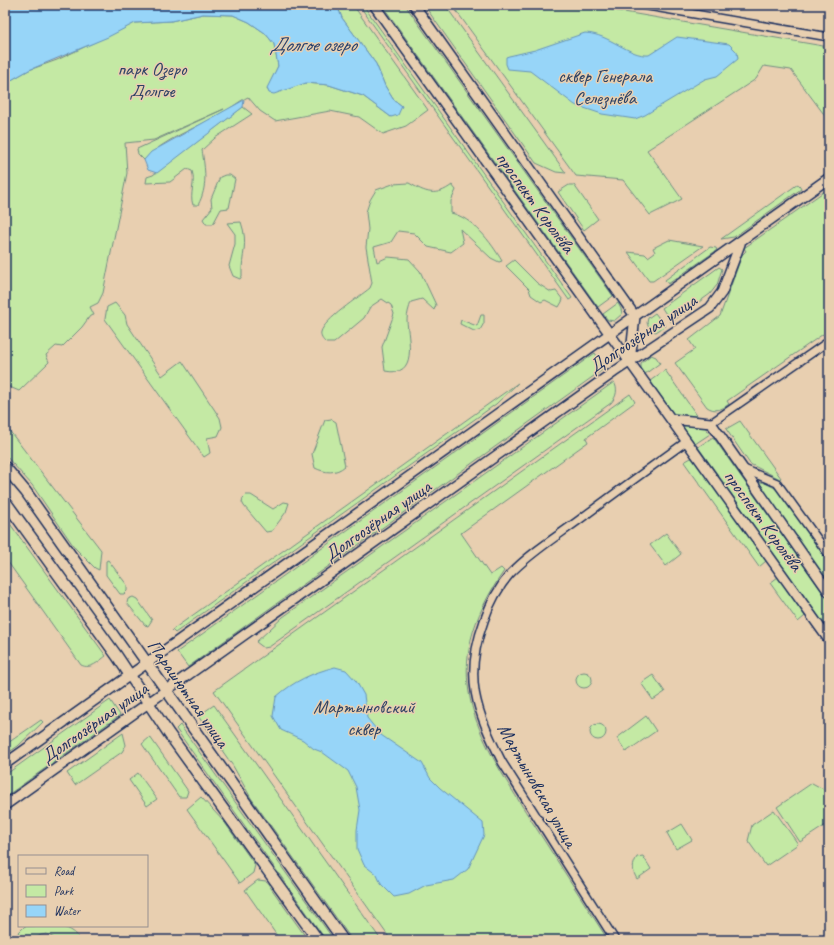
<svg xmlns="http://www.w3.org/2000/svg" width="834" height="945" viewBox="0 0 834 945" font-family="Caveat,sans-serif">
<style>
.green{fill:#c4e9a4;stroke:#708c81}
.water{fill:#97d5f8;stroke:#6593ba}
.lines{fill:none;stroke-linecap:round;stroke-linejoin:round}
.street-casing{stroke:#1b2f5e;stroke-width:10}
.secondary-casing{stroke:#1b2f5e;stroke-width:12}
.primary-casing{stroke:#1b2f5e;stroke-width:13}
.street{stroke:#e8cfb0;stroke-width:7}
.secondary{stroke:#e8cfb0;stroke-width:9}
.primary{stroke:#e8cfb0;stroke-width:10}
.labels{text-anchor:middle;stroke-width:3;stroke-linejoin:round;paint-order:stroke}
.park-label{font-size:19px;fill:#2c4265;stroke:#e8cfb0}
.street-label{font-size:19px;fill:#1b2f5e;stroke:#e8cfb0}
.water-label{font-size:20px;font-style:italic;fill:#27406d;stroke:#e8cfb0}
</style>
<rect width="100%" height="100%" fill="#e8cfb0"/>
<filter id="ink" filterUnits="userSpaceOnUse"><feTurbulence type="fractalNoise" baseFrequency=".025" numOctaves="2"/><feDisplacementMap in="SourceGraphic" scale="8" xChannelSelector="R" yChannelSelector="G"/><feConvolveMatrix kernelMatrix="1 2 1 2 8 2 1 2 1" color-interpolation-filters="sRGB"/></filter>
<g filter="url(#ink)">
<path class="green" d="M337 5H353L428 110 406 126 383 134 359 117 330 111 275 121 260 111 248 97C239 101 229 110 219 115 194 129 164 139 144 160L138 154 137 149 224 109 154 140 125 143 127 173 103 293 98 303 90 307 94 315 90 316 82 327 62 347 56 346 46 355 49 362 19 391 5 385V86L13 79 29 70 57 60 135 23 171 21 203 14 233 15 249 22 265 33 274 44 278 66 267 90 306 83 329 85 363 96 391 117 402 106 393 99 385 86 376 64 342 18Z
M359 5H363L572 298 569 300Z
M382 5H405L613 296 598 307Z
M424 5H445L566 173 556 172 536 163Z
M452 5H583L829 47V121L791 70 764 66 756 79 647 150 682 199 650 215 623 180 576 176Z
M243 107 252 114 215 138 202 150C205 169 208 187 198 205H193C189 194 196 182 192 171L187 169 170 182 146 183 147 177 153 175Z
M225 175H230L235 179 229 208 221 209 213 224H206L203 219 212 208 211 199 220 177Z
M409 183C426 193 436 197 452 185L456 190 451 201V213C473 218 491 242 502 261L499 262 491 258 460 229 463 243 451 252 428 247 414 233 398 231 391 242 374 247 377 262 388 257 409 259 420 271 436 305 434 310 422 299 411 302C409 308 407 314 407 320 408 339 419 378 385 371L382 347 394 314 391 305 382 299 370 307 364 318 334 343H326C323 340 320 337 321 332 324 320 359 297 370 288L372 283 366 247 368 229 366 212 370 200 376 190 393 184Z
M798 184 801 189 734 237 721 239Z
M569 185H574L598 219 584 230 558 192Z
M829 188V330L727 401 729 404C721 410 715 412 707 407L675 363 695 349 689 340 720 316 742 255 746 251 744 248Z
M241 222C249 245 241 254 242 276L240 279 233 276 229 266 235 244V234L227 223Z
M669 240 703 246 653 281H649L628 252 645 254 648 257 655 252 653 248Z
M710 247 716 248 717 250 668 284 665 280Z
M514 260 537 283 551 292 556 291 563 300 559 307 545 300 541 302 531 295 529 289 506 266Z
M719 267 722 269 717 285 710 294 671 322 662 308Z
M115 303 125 315 127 324 162 376 182 361 220 418 222 427 218 436 207 438 210 453 204 457 105 319 107 307Z
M618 303 621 309 622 314 614 321 608 320 603 314Z
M655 313 665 326 656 332 651 330 647 323 648 318Z
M481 315H484V323L480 330 474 331 460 324 461 320 477 326Z
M595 353 605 368 188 667 177 652Z
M651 355 656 357 660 363 645 374 641 368V363Z
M665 370 710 434 695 444 650 381Z
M614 382C618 389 617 396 611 403L269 647 264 648 256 642 283 617Z
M518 383 496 404 175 633 172 630Z
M630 394 635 402 586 438 588 442 461 533 490 575 501 568 504 571C435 670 474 731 531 820 557 860 582 900 608 940H391L214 691Z
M331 419 336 422 345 466C336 474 325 473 315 468L312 454 325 420Z
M740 421 781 478 780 479 750 464 726 429Z
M5 425 101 550 99 570 95 568 75 548 32 485 5 455Z
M713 437 829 601V631L698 447Z
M691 458 694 459 766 561 759 567 684 462Z
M760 482H763L777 489 829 563V583L760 486Z
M246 495H251L273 509 284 502 289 503 286 512 272 531 266 532 244 506 242 502 243 498Z
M5 517 106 656C99 661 91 670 81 665L5 558Z
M666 533 681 554 666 566 650 545Z
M108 560 127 585V591L124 594H120L106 575V561Z
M778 577 805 616 798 622 770 583Z
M133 597 137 599 152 620 148 626 145 625 127 603 128 599Z
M576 680a8 8 0 1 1 16 0a8 8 0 1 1-16 0Z
M653 675 665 692 653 700 641 683Z
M110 700 120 715 5 797V775Z
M214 705 381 940H352L251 798 233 766 198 716Z
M646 716 656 731 626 752 617 738Z
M41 720 43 722 18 746 5 755V745Z
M590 732a8 8 0 1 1 16 0a8 8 0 1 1-16 0Z
M180 725 334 940H326L176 729Z
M123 733 126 745 122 752 75 785 67 773Z
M150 737 188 791 186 797H179L142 744Z
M138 773 157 799 147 806 129 780Z
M812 783 829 792V823L800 842 777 807Z
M201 797 225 823 255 865 253 873 240 883 187 809Z
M774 810 798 844 766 866 748 841 752 825Z
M682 824 692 840 676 849 667 833Z
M643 856 651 869 637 879C632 871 632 865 637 857Z
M258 880 266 881 308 940H280L245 890Z
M25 926C43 926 71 921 80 940H57L47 934 41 935 32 940H5V930L15 936Z"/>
<path class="water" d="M5 5H337L342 18 376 64 385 86 393 99 402 106 398 115 391 117 363 96 329 85 306 83 274 94 269 93 267 88 278 66 274 44 265 33 249 22 233 15 203 14 171 21 135 23 108 37 29 70 13 79 5 86Z
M585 33C610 34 629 57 649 55L677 37 729 44 737 52 738 59 717 76 705 79 645 115 635 119 602 114 575 105 530 71 508 69 506 64V57L509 56 535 50Z
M244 100 243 107 157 173 148 170 144 160 151 152Z
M335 667 346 670 356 681 364 695 367 718 381 735 422 763 430 778 440 788 483 823 484 835 468 869 454 880 426 885 409 894 394 897 381 884 377 875 364 865 357 849V830L360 810 356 787 348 771 322 752 314 749 303 740 281 730 273 716 276 697C294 681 312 673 335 667Z"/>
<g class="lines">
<g class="street-casing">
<path id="street" d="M642 5 829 37
M711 423 829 341
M744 469 777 483 829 555
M615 940 502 762C476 710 463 678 484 621 490 603 498 588 510 574 530 553 556 537 579 520 615 493 651 467 687 441"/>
</g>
<g class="secondary-casing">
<path id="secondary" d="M374 5 829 640
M414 5 635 316
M630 362 635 316
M671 419 711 423 829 592
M5 764 829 178
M5 805 614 372 710 308 722 292 740 244"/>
</g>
<g class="primary-casing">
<path id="primary" d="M5 467 26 492 343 940
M5 501 117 656 169 734 318 940"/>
</g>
<use href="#street" class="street"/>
<use href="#secondary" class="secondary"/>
<use href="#primary" class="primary"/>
</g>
</g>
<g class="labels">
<g class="park-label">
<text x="152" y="75">парк Озеро<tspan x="152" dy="22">Долгое</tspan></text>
<text x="605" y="82">сквер Генерала<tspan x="605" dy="22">Селезнёва</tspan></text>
<text x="364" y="713">Мартыновский<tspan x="364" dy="22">сквер</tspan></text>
</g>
<g class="street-label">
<text transform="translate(536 202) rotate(54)" y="7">проспект Королёва</text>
<text transform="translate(642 333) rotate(-34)" y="7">Долгоозёрная улица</text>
<text transform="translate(377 520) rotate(-35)" y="7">Долгоозёрная улица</text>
<text transform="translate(764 520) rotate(54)" y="7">проспект Королёва</text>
<text transform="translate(189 693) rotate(55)" y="7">Парашютная улица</text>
<text transform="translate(94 722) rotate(-35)" y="7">Долгоозёрная улица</text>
<text transform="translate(538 785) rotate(60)" y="7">Мартыновская улица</text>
</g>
<g class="water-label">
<text x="313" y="51">Долгое озеро</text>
</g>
</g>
<rect width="834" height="945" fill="none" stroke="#e8cfb0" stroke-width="20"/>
<rect x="10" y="10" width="814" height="925" fill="none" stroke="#1b2f5e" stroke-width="1.5" filter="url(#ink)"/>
<rect x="18" y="855" width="130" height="72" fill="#e8cfb0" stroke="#968f8f"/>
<rect x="26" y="868" width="20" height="6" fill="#e8cfb0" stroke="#968f8f"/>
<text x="54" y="875" font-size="12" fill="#1b2f5e">Road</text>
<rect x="26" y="885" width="20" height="12" fill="#c4e9a4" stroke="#968f8f"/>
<text x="54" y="895" font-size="12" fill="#1b2f5e">Park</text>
<rect x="26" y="905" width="20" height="12" fill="#97d5f8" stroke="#968f8f"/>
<text x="54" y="915" font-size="12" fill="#1b2f5e">Water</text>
</svg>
